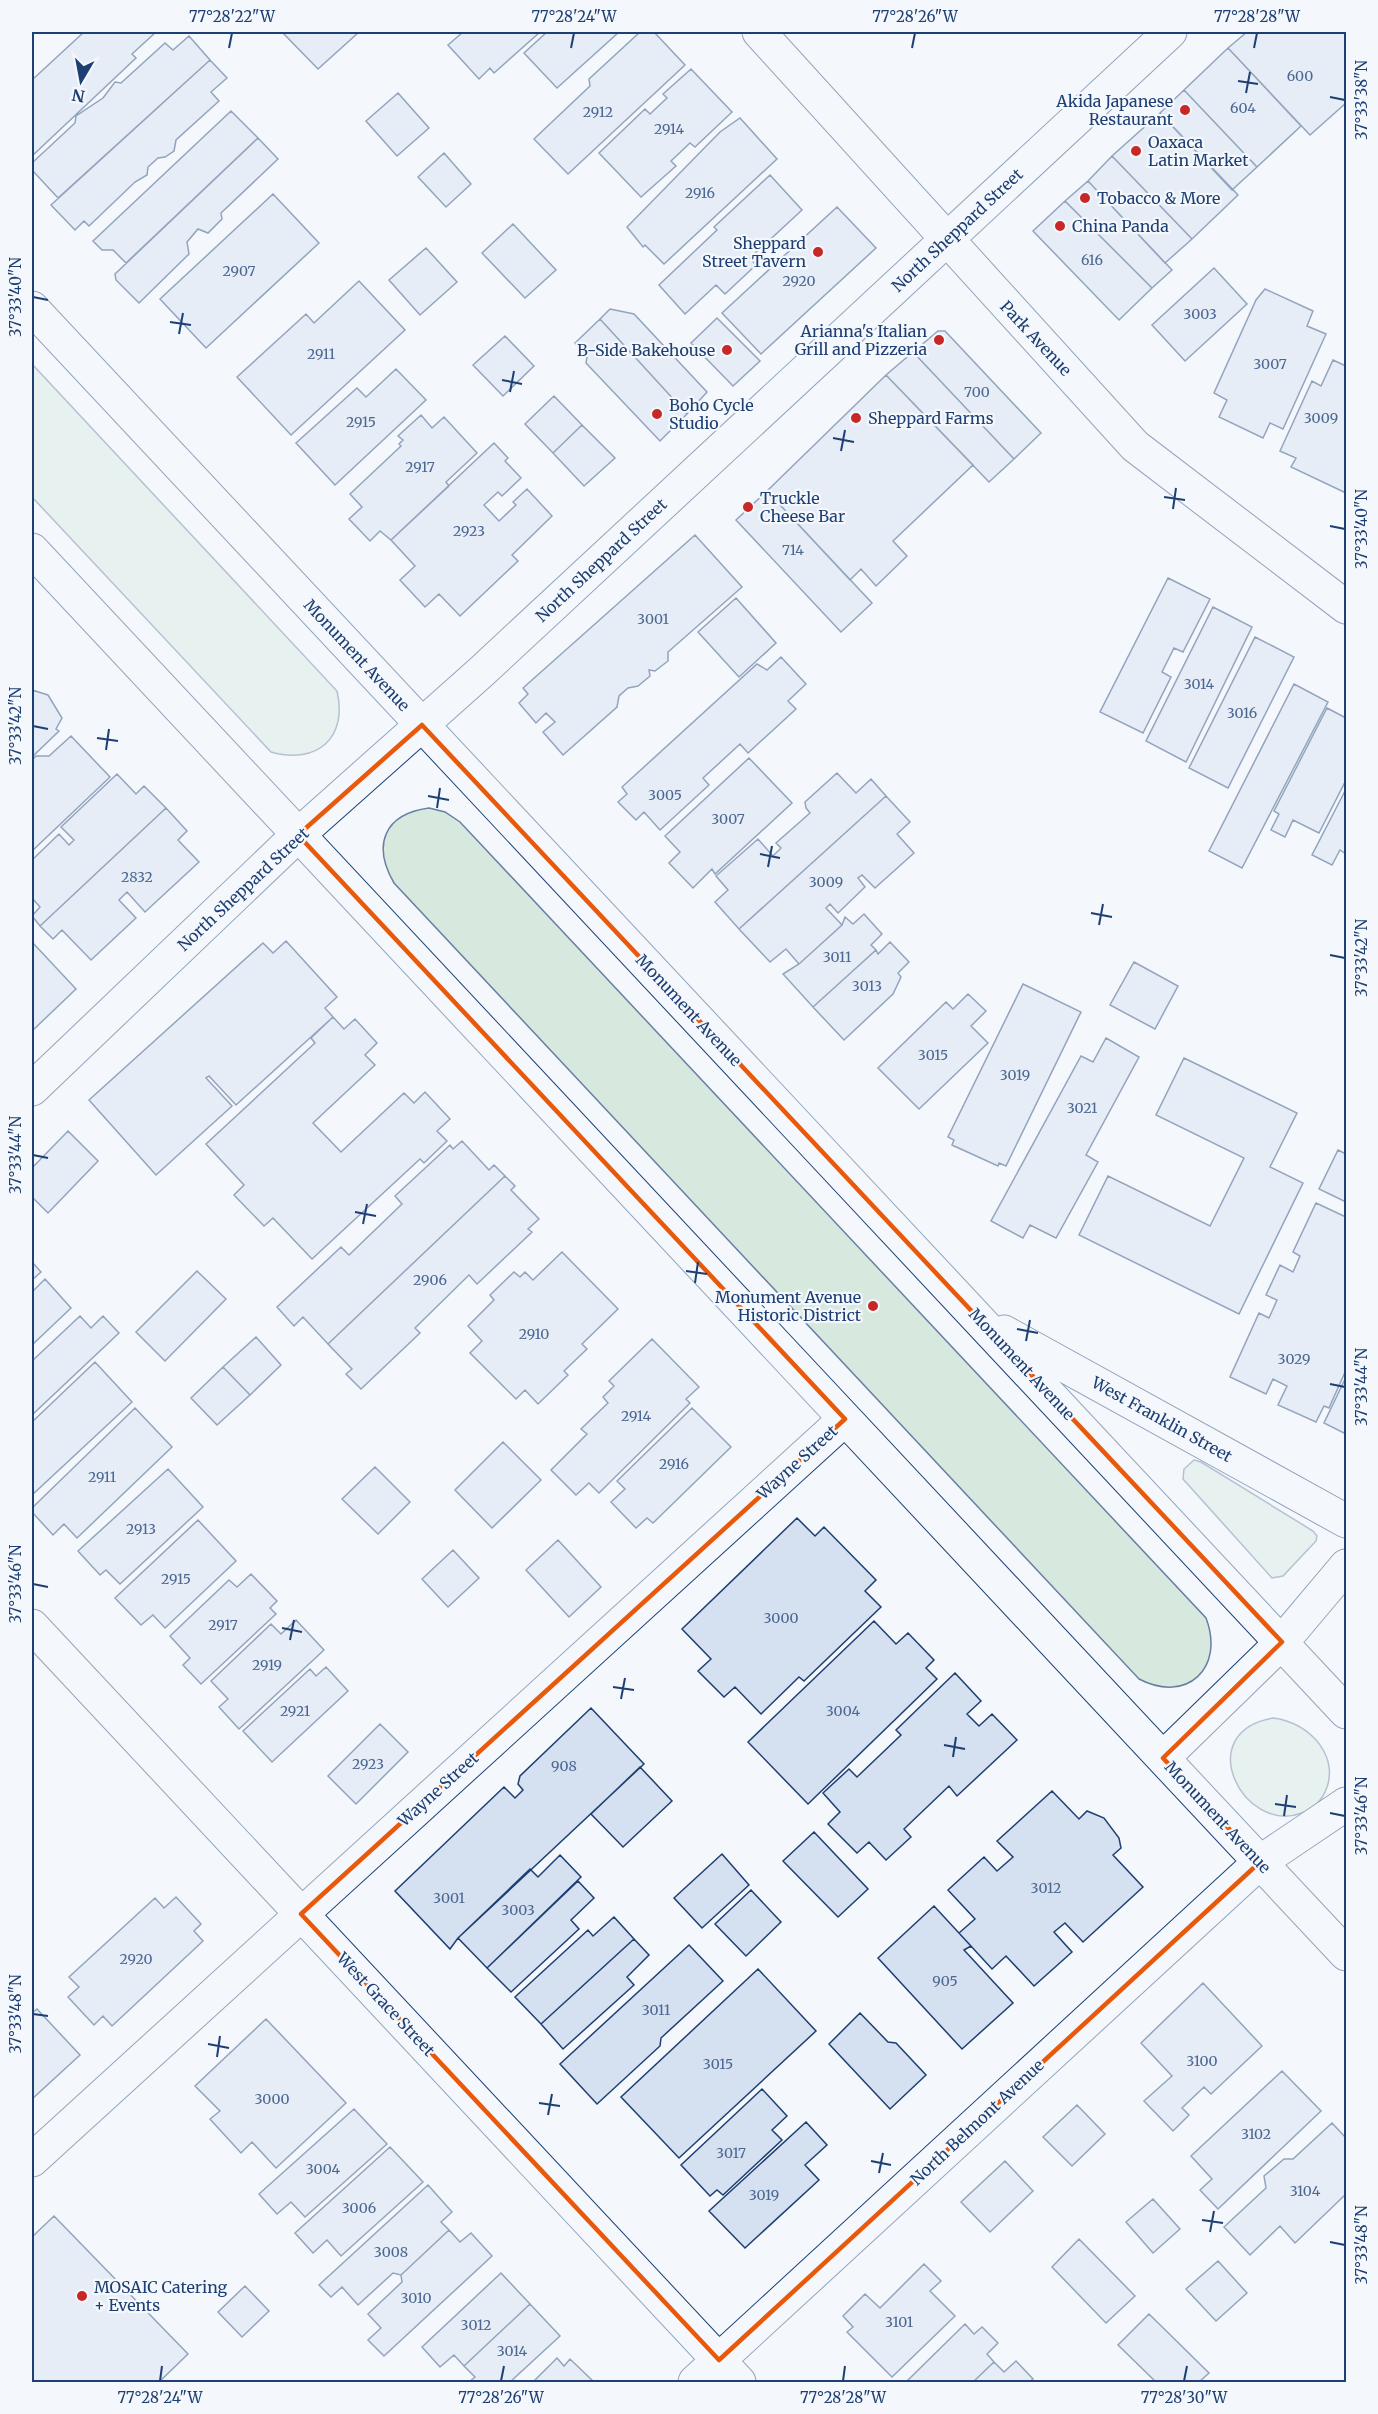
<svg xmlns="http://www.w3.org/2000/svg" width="1378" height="2414" viewBox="0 0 1378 2414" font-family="Merriweather,serif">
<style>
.green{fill:#d7e8df;stroke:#687fa3;stroke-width:1.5}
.building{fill:#d5e0f0;stroke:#1d3f73;stroke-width:1.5}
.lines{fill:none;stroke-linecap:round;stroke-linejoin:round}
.minor-casing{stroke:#1d3f73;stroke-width:35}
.minor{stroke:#f4f7fb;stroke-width:33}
.marked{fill:none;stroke:#e8590c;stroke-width:4.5;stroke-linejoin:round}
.ticks{fill:none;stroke:#1d3f73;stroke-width:2}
.poi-dot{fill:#c62828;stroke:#f4f7fb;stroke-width:2}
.labels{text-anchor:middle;stroke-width:4.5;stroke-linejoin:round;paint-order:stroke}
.number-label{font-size:14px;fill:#4b6792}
.poi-label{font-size:16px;fill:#1d3f73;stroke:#f4f7fb;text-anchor:start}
.street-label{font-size:16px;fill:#1d3f73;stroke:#f4f7fb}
.neatline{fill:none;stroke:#1d3f73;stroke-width:2}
.ticks-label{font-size:15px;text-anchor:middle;fill:#1d3f73}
</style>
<rect width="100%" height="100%" fill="#f4f7fb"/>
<path class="green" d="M32 364 337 691C348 738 317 765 271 752L32 497Z
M429 808 445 812 460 822 1206 1618C1225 1668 1187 1704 1139 1679L394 883C372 845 384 814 429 808Z
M1194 1460 1201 1462 1313 1531 1317 1536 1316 1541 1283 1576 1272 1578 1183 1479 1184 1469Z
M1273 1718C1310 1722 1344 1759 1323 1796 1318 1804 1310 1810 1302 1813 1243 1835 1191 1732 1273 1718Z"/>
<path class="building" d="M84 32H156L132 54 136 58 32 156V80Z
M282 32H359L318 69Z
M463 32H540L494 73 490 68 479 79 448 45Z
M547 32H619L557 88 524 53Z
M640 32H654L685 65 568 174 534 139 590 86 589 79Z
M1247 32H1346V103L1310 135 1228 48Z
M189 36 210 60 58 198 32 170V163L75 123 76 116 103 98 115 82 121 83 165 43 173 50Z
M1228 48 1301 126 1257 167 1184 90Z
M210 60 227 78 211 92 219 101 176 140 174 151 165 157 158 158 148 167 147 175 135 182 89 226 84 221 75 230 51 205Z
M691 69 732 112 695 147 690 143 671 161 676 166 641 197 599 153 645 109 650 114 667 98 663 94Z
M1184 90 1257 167 1232 190 1160 113Z
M398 93 429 128 397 156 366 121Z
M231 111 258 138 126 263 113 250H102L93 241Z
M1160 113 1238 195 1192 239 1112 156Z
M740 118 777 159 664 264 645 245 643 247 627 227 720 132Z
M258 138 278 159 221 213 222 219 208 233 198 229 187 242 189 254 139 303 116 280 115 274Z
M444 153 471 184 446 207 418 177Z
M1112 156 1192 239 1165 263 1088 181Z
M770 175 802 210 750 258 756 265 725 294 716 285 685 314 659 285 717 230 714 227Z
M1088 181 1172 270 1152 288 1065 201Z
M273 194 319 243 206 348 160 299Z
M1065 201 1152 288 1119 320 1033 231Z
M837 207 876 248 761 354 722 313Z
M513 224 556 270 525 298 482 253Z
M426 248 457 282 420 315 389 280Z
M1214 268 1247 304 1185 361 1152 325Z
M359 281 405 330 291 435 237 377 306 314 314 323Z
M1265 289 1313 311 1307 326 1326 334 1283 429 1270 423 1263 438 1219 417 1227 400 1214 393 1256 300Z
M610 309 634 314 707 392 687 414 600 319Z
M717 318 760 361 733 386 691 343Z
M600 319 687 414 660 441 586 363 587 357 575 343Z
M938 331H945L1041 433 1014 459 913 352Z
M505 336 534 366 503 396 473 365Z
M913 352 1014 459 989 482 886 375Z
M1333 360 1346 366V493L1291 467 1296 458 1280 451 1312 381 1321 386Z
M396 369 426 400 335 485 296 443 357 388 366 397Z
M886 375 973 465 893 541 907 556 876 586 861 569 850 580 767 491Z
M554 396 582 425 553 453 525 424Z
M421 415 432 428 444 417 477 453 446 482 449 486 391 540 380 531 370 541 349 519 362 507 350 494 401 446 399 444 403 440 398 436Z
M582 425 615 458 584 486 553 453Z
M494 443 508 458 505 461 521 478 502 496 498 492 484 505 499 521 516 505 513 502 527 489 552 516 512 555 518 561 460 616 439 594 425 607 400 580 415 566 391 540Z
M767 491 872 603 841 632 736 520Z
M695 535 742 587 668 652V661L655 671 649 670 650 676 638 686 628 688 619 696 617 707 563 755 543 732 555 722 546 713 536 723 519 703 528 694 523 688Z
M1168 578 1210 599 1183 652 1174 648 1162 672 1171 677 1143 733 1100 712Z
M736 598 776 643 739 677 698 632Z
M1213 607 1252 627 1186 762 1146 741Z
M1255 637 1294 657 1228 788 1189 768Z
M781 657 806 684 788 701 796 709 748 753 740 744 703 778 709 785 660 830 644 812 636 820 618 802 627 794 622 787 757 664 767 670Z
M1294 684 1328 702 1242 868 1209 851Z
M32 690 48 695 62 718 56 729 59 731 32 757Z
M1327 708 1346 718V780L1319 833 1293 820 1285 837 1271 830 1279 814 1274 811Z
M71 736 110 777 32 851V760L36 756H49Z
M749 758 792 803 715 874 712 869 693 888 669 863 680 852 665 836Z
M837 773 856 793 871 779 886 796 739 929 715 902 728 890 716 876 758 839 773 856 781 848 776 843 810 813 806 808 805 802Z
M117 774 136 794 144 786 166 808 40 926 32 916 40 907 32 898V860L59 834 69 845 74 840 61 827Z
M1346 789V854L1340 850 1332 865 1312 855Z
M886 796 910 822 897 834 914 853 875 888 862 875 858 878 865 887 838 913 830 904 826 908 842 925 799 964 786 949 770 962 739 929Z
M166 808 187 831 178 840 199 862 145 912 127 892 119 900 136 918 91 960 62 930 53 939 40 926Z
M864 914 882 934 871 945 876 950 813 1007 783 974 799 964 842 925 845 917 853 924Z
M286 941 337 997 325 1008 333 1017 236 1105 209 1076 206 1078 232 1106 156 1175 89 1100 263 943 273 953Z
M32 942 76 989 32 1031Z
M890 942 909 962 898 973 901 977 893 994 844 1040 813 1007 876 950 878 954Z
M1134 962 1178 986 1155 1029 1110 1005Z
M1023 984 1081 1012 1006 1166 999 1163 998 1166 952 1145 954 1140 948 1137Z
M968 994 986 1011 971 1026 988 1043 919 1109 878 1068 946 1002 953 1009Z
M333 1017 344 1029 355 1019 377 1043 365 1055 375 1065 313 1123 341 1152 404 1093 414 1103 425 1092 450 1119 437 1131 447 1141 424 1163 420 1159 312 1259 273 1218 264 1226 234 1195 244 1185 206 1144 315 1043 311 1038Z
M1106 1038 1139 1057 1086 1155 1098 1162 1056 1238 1030 1225 1023 1238 991 1221 1081 1056 1093 1062Z
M1184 1058 1297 1113 1270 1167 1303 1183 1239 1314 1079 1235 1108 1176 1210 1226 1244 1158 1156 1115Z
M68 1131 98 1161 48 1213 32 1197V1168Z
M462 1141 489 1170 494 1165 505 1176 328 1344 303 1317 294 1326 277 1307 341 1247 349 1255 402 1204 395 1196 450 1145 453 1149Z
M1338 1150 1346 1154V1202L1319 1189Z
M505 1176 515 1186 511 1190 539 1219 528 1229 532 1232 477 1284 469 1275 415 1328 420 1333 361 1389 346 1374 352 1369 328 1344Z
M1316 1203 1346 1217V1370L1329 1408 1324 1406 1316 1422 1278 1405 1287 1386 1273 1379 1266 1394 1230 1377 1259 1313 1269 1318 1277 1300 1266 1295 1280 1265 1293 1272 1300 1256 1293 1252Z
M562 1252 618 1309 582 1344 587 1349 564 1371 568 1375 538 1404 525 1390 516 1399 470 1353 482 1341 468 1326 494 1300 490 1295 514 1272 520 1277 525 1272 533 1280Z
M32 1262 41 1272 32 1280Z
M197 1271 226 1299 165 1361 136 1332Z
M45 1279 71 1308 32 1345V1292Z
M80 1316 91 1328 103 1316 119 1333 32 1415V1361Z
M256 1337 281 1365 250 1395 223 1367Z
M652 1339 699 1387 686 1399 690 1403 599 1493 589 1483 576 1495 551 1470 587 1434 581 1429 608 1403 603 1397 614 1386 609 1381Z
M95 1362 132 1402 32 1495V1422Z
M223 1367 250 1395 217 1425 191 1398Z
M1346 1377V1434L1324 1423Z
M135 1408 172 1447 77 1538 64 1524 53 1535 32 1512V1508Z
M692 1408 731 1447 653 1523 647 1518 636 1528 611 1502 625 1489 617 1481Z
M503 1442 541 1480 492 1528 455 1490Z
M375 1467 410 1502 378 1534 342 1499Z
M168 1469 203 1507 120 1584 106 1570 100 1575 78 1551Z
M797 1518 815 1536 824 1527 876 1580 865 1591 881 1607 804 1681 799 1677 761 1714 735 1687 724 1697 698 1671 711 1659 682 1629Z
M198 1520 236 1561 165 1628 153 1615 141 1625 115 1598Z
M558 1540 601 1587 569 1617 526 1570Z
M453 1550 479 1578 448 1607 422 1579Z
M251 1574 277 1601 270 1608 276 1614 201 1684 183 1665 190 1658 170 1636 229 1580 237 1587Z
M296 1620 324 1650 239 1729 219 1707 228 1699 211 1681 271 1624 281 1634Z
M874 1621 896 1644 908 1633 934 1660 926 1668 937 1679 808 1804 748 1742Z
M326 1667 348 1691 272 1762 243 1731 310 1669 316 1676Z
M955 1673 981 1701 967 1714 979 1726 992 1714 1017 1740 957 1796 949 1786 904 1829 911 1837 886 1860 869 1842 857 1853 828 1824 840 1812 823 1793 849 1769 857 1777 901 1735 896 1730Z
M591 1708 644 1764 458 1938 450 1949 395 1891 504 1787 515 1798 523 1790 518 1784 520 1776Z
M380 1724 408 1752 356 1804 328 1776Z
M640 1767 672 1801 623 1847 591 1814Z
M1052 1791 1079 1819 1087 1811 1104 1818 1119 1838 1121 1848 1113 1855 1143 1887 1083 1942 1065 1923 1054 1932 1072 1952 1034 1986 1006 1956 992 1969 959 1933 975 1919 948 1890 984 1857 997 1871 1013 1857 997 1841Z
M814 1832 868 1889 838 1917 783 1861Z
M722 1854 749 1885 702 1928 674 1898Z
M560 1855 581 1877 487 1968 458 1938 530 1869 538 1877Z
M578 1881 594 1898 571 1920 579 1929 511 1992 487 1968Z
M751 1890 781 1922 746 1956 715 1924Z
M176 1897 201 1924 194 1931 203 1941 112 2026 103 2016 94 2025 68 1997 79 1987 69 1977 155 1898 164 1908Z
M934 1906 971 1946 964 1950 1013 2003 962 2049 878 1958Z
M614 1917 634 1939 541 2024 515 1997 588 1930 593 1936Z
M634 1939 649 1955 627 1977 634 1985 563 2049 541 2024Z
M689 1945 723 1981 661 2038 660 2046 597 2104 560 2064Z
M758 1969 816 2031 679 2158 621 2097Z
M1203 1983 1262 2046 1211 2094 1204 2087 1182 2108 1189 2115 1173 2131 1144 2101 1172 2076 1141 2043Z
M37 2009 80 2055 32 2099V2013Z
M860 2013 888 2042 896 2043 926 2075 890 2109 829 2044Z
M266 2019 346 2103 276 2168 252 2142 241 2153 210 2119 220 2111 195 2086Z
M1282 2071 1321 2111 1218 2209 1200 2190 1212 2179 1191 2156Z
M762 2089 787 2116 772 2130 782 2140 723 2195 717 2190 710 2196 681 2165Z
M1077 2105 1105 2134 1072 2166 1043 2137Z
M354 2109 387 2144 305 2217 291 2202 277 2214 259 2194Z
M806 2122 827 2145 805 2165 819 2180 745 2248 709 2211Z
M1332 2123 1346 2138V2194L1295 2243 1280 2226 1250 2255 1224 2227 1266 2188 1264 2176 1284 2159H1293Z
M390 2147 423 2182 341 2256 327 2240 313 2253 295 2233Z
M1005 2161 1033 2191 990 2232 961 2202Z
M428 2185 452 2212 441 2222 449 2230 401 2275 393 2273 358 2305 342 2287 331 2297 319 2285Z
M1153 2199 1180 2229 1153 2253 1126 2222Z
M54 2216 188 2354 159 2382H32V2237Z
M449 2230 460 2242 471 2233 492 2256 384 2356 368 2340 381 2328 368 2314 402 2282 401 2275Z
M1079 2239 1135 2296 1106 2323 1052 2267Z
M1218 2261 1247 2293 1216 2321 1186 2289Z
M924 2264 941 2281 930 2291 955 2316 892 2377 847 2332 853 2327 843 2316 865 2294 880 2308Z
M501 2273 530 2304 464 2366 454 2355 440 2367 422 2347Z
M245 2286 269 2311 242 2337 218 2312Z
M530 2304 560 2336 510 2382H469L475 2377 464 2366Z
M1149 2314 1209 2373 1199 2382H1156L1118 2345Z
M965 2324 974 2334 982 2327 998 2343 987 2354 994 2362 973 2382H906Z
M557 2358 564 2366 570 2359 594 2382H533Z
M1016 2361 1033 2379 1029 2382H973L994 2362 1004 2372Z"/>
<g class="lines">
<g class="minor-casing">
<path id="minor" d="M759 32 1135 446 1346 607
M32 308 1346 1712
M32 550 1346 1954
M32 1089 298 835 480 673 1170 32
M1004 1332 1346 1521
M32 1626 739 2382
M1163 1758 1282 1642 1346 1566
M32 2160 845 1419
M695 2382 1260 1862 1346 1804"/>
</g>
<use href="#minor" class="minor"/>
</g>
<path d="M0 0H1378V2414H0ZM422 725 1282 1642 1163 1758 1260 1862 719 2360 301 1914 845 1419 298 835Z" fill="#f4f7fb" fill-opacity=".55" fill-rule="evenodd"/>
<path class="marked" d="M422 725 1282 1642 1163 1758 1260 1862 719 2360 301 1914 845 1419 298 835Z"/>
<path class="ticks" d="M229 48 232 33M571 48 574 33M912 48 915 33M1254 48 1257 33M1238 81 1258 84M1246 93 1250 72M1330 97 1345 100M33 297 48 300M170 322 191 325M179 334 183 313M502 380 522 384M510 392 514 371M833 438 854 442M841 451 845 430M1164 497 1185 500M1173 509 1176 488M1330 526 1345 529M33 726 48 729M97 738 118 741M106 750 109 729M428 796 449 800M437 808 440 788M760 854 780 858M768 867 772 846M1091 913 1112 917M1099 925 1103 904M1330 955 1345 958M33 1155 48 1158M355 1212 376 1216M363 1224 367 1204M686 1271 707 1274M695 1283 698 1262M1017 1329 1038 1333M1026 1341 1030 1320M1330 1384 1345 1387M33 1584 48 1587M282 1628 302 1632M290 1640 294 1620M613 1687 634 1690M621 1699 625 1678M944 1745 965 1749M953 1757 956 1737M1275 1804 1296 1807M1330 1813 1345 1816M1284 1816 1287 1795M33 2014 48 2016M208 2044 229 2048M217 2057 220 2036M539 2103 560 2106M548 2115 552 2094M871 2161 891 2165M879 2173 883 2153M1202 2220 1223 2223M1210 2232 1214 2211M1330 2242 1345 2245M160 2381 162 2366M501 2381 504 2366M843 2381 845 2366M1184 2381 1187 2366"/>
<g class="poi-dot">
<circle cx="1185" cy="110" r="6"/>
<circle cx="1136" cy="151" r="6"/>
<circle cx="1085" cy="198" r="6"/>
<circle cx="1060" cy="226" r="6"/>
<circle cx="818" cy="252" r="6"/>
<circle cx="939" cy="340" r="6"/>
<circle cx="727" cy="350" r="6"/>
<circle cx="657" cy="414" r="6"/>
<circle cx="856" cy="418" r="6"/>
<circle cx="748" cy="507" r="6"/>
<circle cx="873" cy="1306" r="6"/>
<circle cx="82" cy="2296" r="6"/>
</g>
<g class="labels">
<g class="number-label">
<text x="1300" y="81">600</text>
<text x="1243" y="113">604</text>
<text x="598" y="117">2912</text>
<text x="669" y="134">2914</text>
<text x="700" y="198">2916</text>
<text x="1092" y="265">616</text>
<text x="239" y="276">2907</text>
<text x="799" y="286">2920</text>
<text x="1200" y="319">3003</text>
<text x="321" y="359">2911</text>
<text x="1270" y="369">3007</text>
<text x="977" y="397">700</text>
<text x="1321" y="423">3009</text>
<text x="361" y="427">2915</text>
<text x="420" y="472">2917</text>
<text x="469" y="536">2923</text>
<text x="793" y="555">714</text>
<text x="653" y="624">3001</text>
<text x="1199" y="689">3014</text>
<text x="1242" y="718">3016</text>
<text x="665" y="800">3005</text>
<text x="728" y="824">3007</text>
<text x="137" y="882">2832</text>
<text x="826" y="887">3009</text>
<text x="837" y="962">3011</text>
<text x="867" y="991">3013</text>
<text x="933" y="1060">3015</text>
<text x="1015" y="1080">3019</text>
<text x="1082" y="1113">3021</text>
<text x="430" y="1285">2906</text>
<text x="534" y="1339">2910</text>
<text x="1294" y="1364">3029</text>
<text x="636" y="1421">2914</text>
<text x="674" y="1469">2916</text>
<text x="102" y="1482">2911</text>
<text x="141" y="1534">2913</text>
<text x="176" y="1584">2915</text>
<text x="781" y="1623">3000</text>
<text x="223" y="1630">2917</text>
<text x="267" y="1670">2919</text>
<text x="295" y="1716">2921</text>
<text x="843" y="1716">3004</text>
<text x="368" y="1769">2923</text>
<text x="564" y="1771">908</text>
<text x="1046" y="1893">3012</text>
<text x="449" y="1903">3001</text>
<text x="518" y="1915">3003</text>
<text x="136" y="1964">2920</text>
<text x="945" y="1986">905</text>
<text x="656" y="2015">3011</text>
<text x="1202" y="2066">3100</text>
<text x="718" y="2069">3015</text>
<text x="272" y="2104">3000</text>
<text x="1256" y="2139">3102</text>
<text x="731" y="2158">3017</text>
<text x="323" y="2174">3004</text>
<text x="1305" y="2196">3104</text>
<text x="764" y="2200">3019</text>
<text x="359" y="2213">3006</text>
<text x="391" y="2257">3008</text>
<text x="416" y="2303">3010</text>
<text x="899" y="2327">3101</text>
<text x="476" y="2330">3012</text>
<text x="512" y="2356">3014</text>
</g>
<g class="poi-label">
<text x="1173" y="107" text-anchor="end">Akida Japanese<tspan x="1173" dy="18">Restaurant</tspan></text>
<text x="1148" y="148">Oaxaca<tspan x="1148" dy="18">Latin Market</tspan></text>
<text x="1097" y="204">Tobacco &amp; More</text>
<text x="1072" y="232">China Panda</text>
<text x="806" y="249" text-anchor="end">Sheppard<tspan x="806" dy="18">Street Tavern</tspan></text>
<text x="927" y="337" text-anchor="end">Arianna's Italian<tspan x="927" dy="18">Grill and Pizzeria</tspan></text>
<text x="715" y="356" text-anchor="end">B-Side Bakehouse</text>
<text x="669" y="411">Boho Cycle<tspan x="669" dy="18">Studio</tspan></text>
<text x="868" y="424">Sheppard Farms</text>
<text x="760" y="504">Truckle<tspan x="760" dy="18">Cheese Bar</tspan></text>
<text x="861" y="1303" text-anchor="end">Monument Avenue<tspan x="861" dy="18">Historic District</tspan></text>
<text x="94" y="2293">MOSAIC Catering<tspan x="94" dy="18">+ Events</tspan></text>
</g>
<g class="street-label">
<text transform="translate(957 230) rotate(-43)" y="6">North Sheppard Street</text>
<text transform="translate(1036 338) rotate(47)" y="6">Park Avenue</text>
<text transform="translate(601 560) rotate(-43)" y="6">North Sheppard Street</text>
<text transform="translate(357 655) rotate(47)" y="6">Monument Avenue</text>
<text transform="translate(243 889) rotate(-43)" y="6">North Sheppard Street</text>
<text transform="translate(689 1010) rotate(47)" y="6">Monument Avenue</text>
<text transform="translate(1022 1364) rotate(47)" y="6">Monument Avenue</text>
<text transform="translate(1162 1419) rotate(29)" y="6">West Franklin Street</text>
<text transform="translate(797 1462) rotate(-42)" y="6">Wayne Street</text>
<text transform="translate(438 1789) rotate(-42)" y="6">Wayne Street</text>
<text transform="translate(1218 1817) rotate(47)" y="6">Monument Avenue</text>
<text transform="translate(386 2004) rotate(47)" y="6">West Grace Street</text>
<text transform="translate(977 2122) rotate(-43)" y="6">North Belmont Avenue</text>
</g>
</g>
<rect width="1378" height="2414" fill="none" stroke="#f4f7fb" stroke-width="66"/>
<g transform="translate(81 81) rotate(190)" stroke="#f4f7fb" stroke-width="4.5" paint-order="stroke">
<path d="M0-4.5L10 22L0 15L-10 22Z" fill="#1d3f73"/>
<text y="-9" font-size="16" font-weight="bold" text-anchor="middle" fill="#1d3f73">N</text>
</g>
<rect x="33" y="33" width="1312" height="2348" class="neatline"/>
<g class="ticks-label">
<text x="232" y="22">77°28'22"W</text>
<text x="574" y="22">77°28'24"W</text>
<text x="915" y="22">77°28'26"W</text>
<text x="1257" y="22">77°28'28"W</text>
<text transform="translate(1362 100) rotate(-90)" y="5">37°33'38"N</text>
<text transform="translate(16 297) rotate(-90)" y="5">37°33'40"N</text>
<text transform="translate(1362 529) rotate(-90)" y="5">37°33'40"N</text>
<text transform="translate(16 726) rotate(-90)" y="5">37°33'42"N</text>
<text transform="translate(1362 958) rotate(-90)" y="5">37°33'42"N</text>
<text transform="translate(16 1155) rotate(-90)" y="5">37°33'44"N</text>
<text transform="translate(1362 1387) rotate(-90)" y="5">37°33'44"N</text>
<text transform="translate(16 1584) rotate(-90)" y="5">37°33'46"N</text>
<text transform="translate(1362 1816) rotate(-90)" y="5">37°33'46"N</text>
<text transform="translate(16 2014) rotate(-90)" y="5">37°33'48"N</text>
<text transform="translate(1362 2245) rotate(-90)" y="5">37°33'48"N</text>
<text x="160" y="2403">77°28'24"W</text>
<text x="501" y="2403">77°28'26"W</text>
<text x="843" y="2403">77°28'28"W</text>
<text x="1184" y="2403">77°28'30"W</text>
</g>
</svg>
